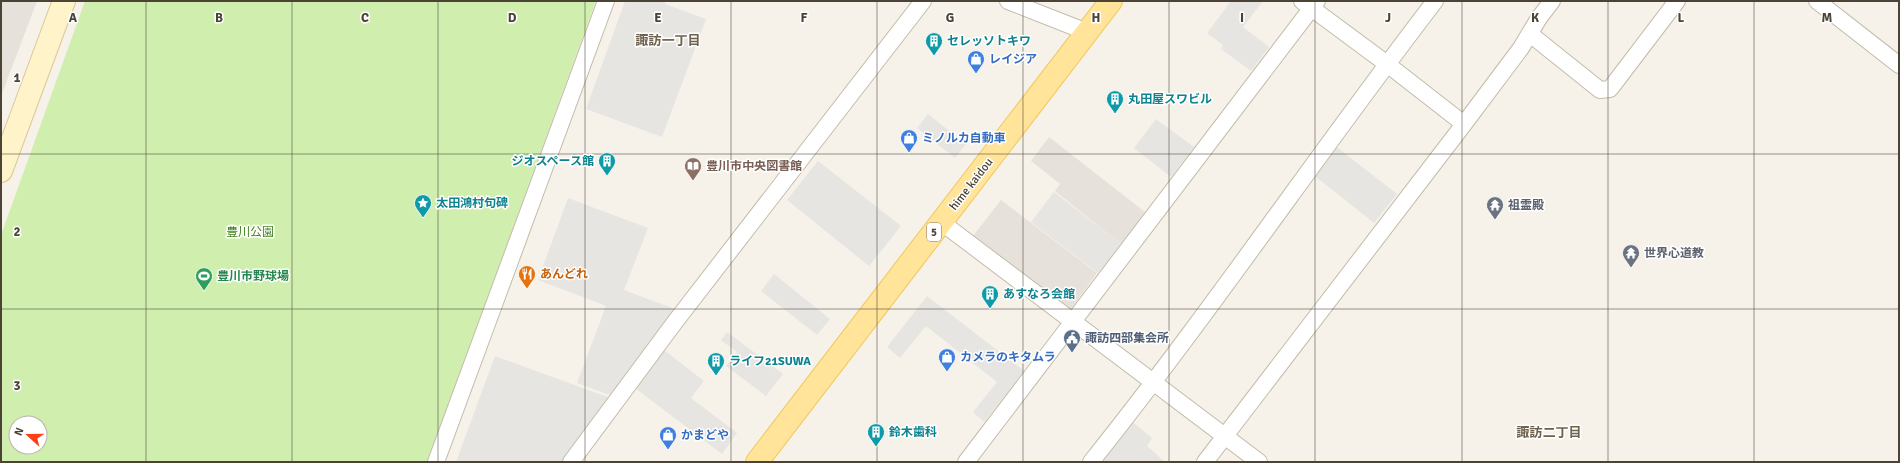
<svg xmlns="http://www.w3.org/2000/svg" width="1900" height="463" viewBox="0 0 1900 463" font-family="Signika,'Noto Sans JP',sans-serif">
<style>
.industrial{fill:#e6e1da}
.green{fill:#d0eeae;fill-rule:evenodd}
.parking{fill:#e7e5e1}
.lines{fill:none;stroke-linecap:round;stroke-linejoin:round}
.street-casing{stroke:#c3bbaa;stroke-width:18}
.secondary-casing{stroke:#dbc994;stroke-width:24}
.primary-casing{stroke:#f1c75c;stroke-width:24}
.street{stroke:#fff;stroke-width:16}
.secondary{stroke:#fff3ca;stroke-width:22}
.primary{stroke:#ffe499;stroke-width:22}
.grid{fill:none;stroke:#4b4336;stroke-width:1;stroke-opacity:0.55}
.labels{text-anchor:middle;stroke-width:3;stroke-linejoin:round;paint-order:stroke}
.shield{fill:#fff;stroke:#817b72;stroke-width:1}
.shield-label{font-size:11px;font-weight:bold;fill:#4b4336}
.culture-label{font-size:12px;font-weight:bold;fill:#0d838f;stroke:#fff;text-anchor:start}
.shop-label{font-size:12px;font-weight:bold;fill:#366cbe;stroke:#fff;text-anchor:start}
.education-label{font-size:12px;font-weight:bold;fill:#785e54;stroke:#fff;text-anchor:start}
.street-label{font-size:12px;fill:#4b4336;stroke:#fff}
.worship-label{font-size:12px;font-weight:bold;fill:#5b616d;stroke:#fff;text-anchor:start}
.park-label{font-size:12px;fill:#458422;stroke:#fff}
.food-label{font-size:12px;font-weight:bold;fill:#c56008;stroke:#fff;text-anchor:start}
.leisure-label{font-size:12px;font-weight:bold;fill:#27864d;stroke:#fff;text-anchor:start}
.service-label{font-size:12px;font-weight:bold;fill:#4e5e75;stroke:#fff;text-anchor:start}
.neighbourhood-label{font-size:13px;font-weight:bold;fill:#6f624c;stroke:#fff}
.grid-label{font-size:13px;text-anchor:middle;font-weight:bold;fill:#4b4336;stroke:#fff;stroke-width:3;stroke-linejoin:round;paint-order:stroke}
</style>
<rect width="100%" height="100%" fill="#f6f2e9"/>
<path class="industrial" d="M1 1H37L1 96Z
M1049 137 1145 212 1121 244 1055 191 1060 184 1031 161Z
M1001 200 1097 273 1070 310 973 236Z"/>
<path class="green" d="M85 1H596L427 462H1V235ZM16 423H40V447H16Z"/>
<path class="parking" d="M625 1H665V4L706 19 662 137 586 109Z
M1231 1H1263L1243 27 1269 47 1251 71 1221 49 1223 45 1207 33Z
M928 114 966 144 955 158 917 128Z
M1156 119 1194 147 1171 177 1134 148Z
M1334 145 1397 194 1374 223 1311 173Z
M818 161 901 226 869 266 787 200Z
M1054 192 1121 244 1098 273 1031 222Z
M568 198 648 228 624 290 677 310 610 395 577 383 606 306 538 280Z
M774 274 830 319 817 335 761 291Z
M927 296 1024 371 984 422 973 412 997 382 926 326 900 358 887 347Z
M727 332 783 374 766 396 726 366 737 352 721 340Z
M664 350 704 381 691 398 737 433 722 454 635 388Z
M495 356 610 398 561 462H456Z
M1128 418 1152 438 1147 446 1165 462H1094Z"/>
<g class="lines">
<g class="street-casing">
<path id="street" d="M1008 1 1087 32
M1302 1 1387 64 1464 124
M1817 1 1899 65
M1530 34 1600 90 1610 89 1677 1
M941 222 1259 462
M436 462 606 1
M571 462 675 322 923 1
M966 462 1317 1
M1091 462C1211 312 1318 153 1435 1
M1205 462 1464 124 1521 48 1539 18 1552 1"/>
</g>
<g class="secondary-casing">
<path id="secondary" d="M1 171 64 1"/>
</g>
<g class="primary-casing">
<path id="primary" d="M757 462 1111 1"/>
</g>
<use href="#street" class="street"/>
<use href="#secondary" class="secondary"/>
<use href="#primary" class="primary"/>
</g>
<path class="grid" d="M146 1V462M292 1V462M438 1V462M585 1V462M731 1V462M877 1V462M1023 1V462M1169 1V462M1315 1V462M1462 1V462M1608 1V462M1754 1V462M1 154H1899M1 309H1899"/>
<defs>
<g id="building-pin" transform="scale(0.9)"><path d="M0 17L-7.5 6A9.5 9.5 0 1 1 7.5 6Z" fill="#0f9aa8" stroke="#fff"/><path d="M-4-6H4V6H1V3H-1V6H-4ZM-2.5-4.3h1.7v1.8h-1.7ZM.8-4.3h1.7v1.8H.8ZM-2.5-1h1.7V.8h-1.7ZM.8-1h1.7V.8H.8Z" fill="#fff"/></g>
<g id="shop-pin" transform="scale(0.9)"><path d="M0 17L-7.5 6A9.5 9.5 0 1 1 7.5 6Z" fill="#3f7fe0" stroke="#fff"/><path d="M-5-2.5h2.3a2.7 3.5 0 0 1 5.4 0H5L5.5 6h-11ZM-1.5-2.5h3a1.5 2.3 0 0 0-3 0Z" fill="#fff"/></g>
<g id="library-pin" transform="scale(0.9)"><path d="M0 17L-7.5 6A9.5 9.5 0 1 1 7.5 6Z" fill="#8d6e63" stroke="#fff"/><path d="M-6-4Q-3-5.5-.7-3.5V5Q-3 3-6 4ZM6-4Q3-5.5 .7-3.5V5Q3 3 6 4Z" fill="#fff"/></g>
<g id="sight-pin" transform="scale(0.9)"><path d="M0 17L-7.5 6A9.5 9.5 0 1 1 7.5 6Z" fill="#0f9aa8" stroke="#fff"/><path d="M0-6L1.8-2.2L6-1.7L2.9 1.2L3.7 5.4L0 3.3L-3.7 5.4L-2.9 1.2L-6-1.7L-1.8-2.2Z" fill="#fff"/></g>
<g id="temple-pin" transform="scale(0.9)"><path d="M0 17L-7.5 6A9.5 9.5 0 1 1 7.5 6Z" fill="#6b7280" stroke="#fff"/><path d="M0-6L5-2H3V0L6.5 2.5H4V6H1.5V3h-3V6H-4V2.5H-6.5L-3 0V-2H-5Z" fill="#fff"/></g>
<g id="restaurant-pin" transform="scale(0.9)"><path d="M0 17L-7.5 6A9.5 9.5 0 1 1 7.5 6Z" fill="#e8710a" stroke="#fff"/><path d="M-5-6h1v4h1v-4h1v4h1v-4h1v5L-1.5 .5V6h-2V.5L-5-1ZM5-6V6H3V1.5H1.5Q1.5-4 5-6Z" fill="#fff"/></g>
<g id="stadium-pin" transform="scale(0.9)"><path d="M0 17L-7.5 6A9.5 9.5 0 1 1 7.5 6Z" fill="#2e9e5b" stroke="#fff"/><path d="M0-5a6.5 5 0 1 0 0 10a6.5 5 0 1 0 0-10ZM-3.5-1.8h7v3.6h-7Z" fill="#fff"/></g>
<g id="civic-pin" transform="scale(0.9)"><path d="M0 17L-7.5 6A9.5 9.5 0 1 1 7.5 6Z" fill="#5c6f8a" stroke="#fff"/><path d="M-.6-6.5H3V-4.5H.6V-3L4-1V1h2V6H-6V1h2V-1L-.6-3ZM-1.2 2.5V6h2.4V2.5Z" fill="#fff"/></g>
</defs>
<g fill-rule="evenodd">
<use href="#building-pin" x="934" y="41"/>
<use href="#shop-pin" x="976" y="59"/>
<use href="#building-pin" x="1115" y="99"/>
<use href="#shop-pin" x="909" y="138"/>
<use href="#building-pin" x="607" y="161"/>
<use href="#library-pin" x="693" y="166"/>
<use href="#sight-pin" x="423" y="203"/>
<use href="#temple-pin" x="1495" y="205"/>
<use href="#temple-pin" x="1631" y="253"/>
<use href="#restaurant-pin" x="527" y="274"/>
<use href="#stadium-pin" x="204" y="276"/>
<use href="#building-pin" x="990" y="294"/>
<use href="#civic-pin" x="1072" y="338"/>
<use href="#shop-pin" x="947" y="357"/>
<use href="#building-pin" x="716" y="361"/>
<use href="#building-pin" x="876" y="432"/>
<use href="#shop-pin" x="668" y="435"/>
</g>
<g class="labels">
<rect class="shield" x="927" y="223" width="14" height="18" rx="3"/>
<g class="shield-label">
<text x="934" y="236">5</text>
</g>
<g class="culture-label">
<text x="947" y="45">セレッソトキワ</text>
<text x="1128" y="103">丸田屋スワビル</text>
<text x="594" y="165" text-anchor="end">ジオスペース館</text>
<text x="436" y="207">太田鴻村句碑</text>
<text x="1003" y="298">あすなろ会館</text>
<text x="729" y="365">ライフ21SUWA</text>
<text x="889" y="436">鈴木歯科</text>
</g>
<g class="shop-label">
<text x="989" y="63">レイジア</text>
<text x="922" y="142">ミノルカ自動車</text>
<text x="960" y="361">カメラのキタムラ</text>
<text x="681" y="439">かまどや</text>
</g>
<g class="education-label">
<text x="706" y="170">豊川市中央図書館</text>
</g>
<g class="street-label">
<text transform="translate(971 184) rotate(-52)" y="4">hime kaidou</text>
</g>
<g class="worship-label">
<text x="1508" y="209">祖霊殿</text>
<text x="1644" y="257">世界心道教</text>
</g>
<g class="park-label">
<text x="250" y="236">豊川公園</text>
</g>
<g class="food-label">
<text x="540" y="278">あんどれ</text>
</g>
<g class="leisure-label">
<text x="217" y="280">豊川市野球場</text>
</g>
<g class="service-label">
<text x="1085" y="342">諏訪四部集会所</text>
</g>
<g class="neighbourhood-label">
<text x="668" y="45">諏訪一丁目</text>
<text x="1549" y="437">諏訪二丁目</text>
</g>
</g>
<g class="grid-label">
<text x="73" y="22">A</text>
<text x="219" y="22">B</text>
<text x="365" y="22">C</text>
<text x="512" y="22">D</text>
<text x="658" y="22">E</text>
<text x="804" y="22">F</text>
<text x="950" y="22">G</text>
<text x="1096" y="22">H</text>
<text x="1242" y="22">I</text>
<text x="1388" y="22">J</text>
<text x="1535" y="22">K</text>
<text x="1681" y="22">L</text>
<text x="1827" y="22">M</text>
<text x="17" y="82">1</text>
<text x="17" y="236">2</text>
<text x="17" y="390">3</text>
</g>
<rect width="1900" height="463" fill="none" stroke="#4b4336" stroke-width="4"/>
<g transform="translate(28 435) rotate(291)"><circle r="19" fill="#ffffff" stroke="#b7b4af"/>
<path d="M0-3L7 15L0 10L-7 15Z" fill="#ff3e17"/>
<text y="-6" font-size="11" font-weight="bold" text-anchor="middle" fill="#4b4336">N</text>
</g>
</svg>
